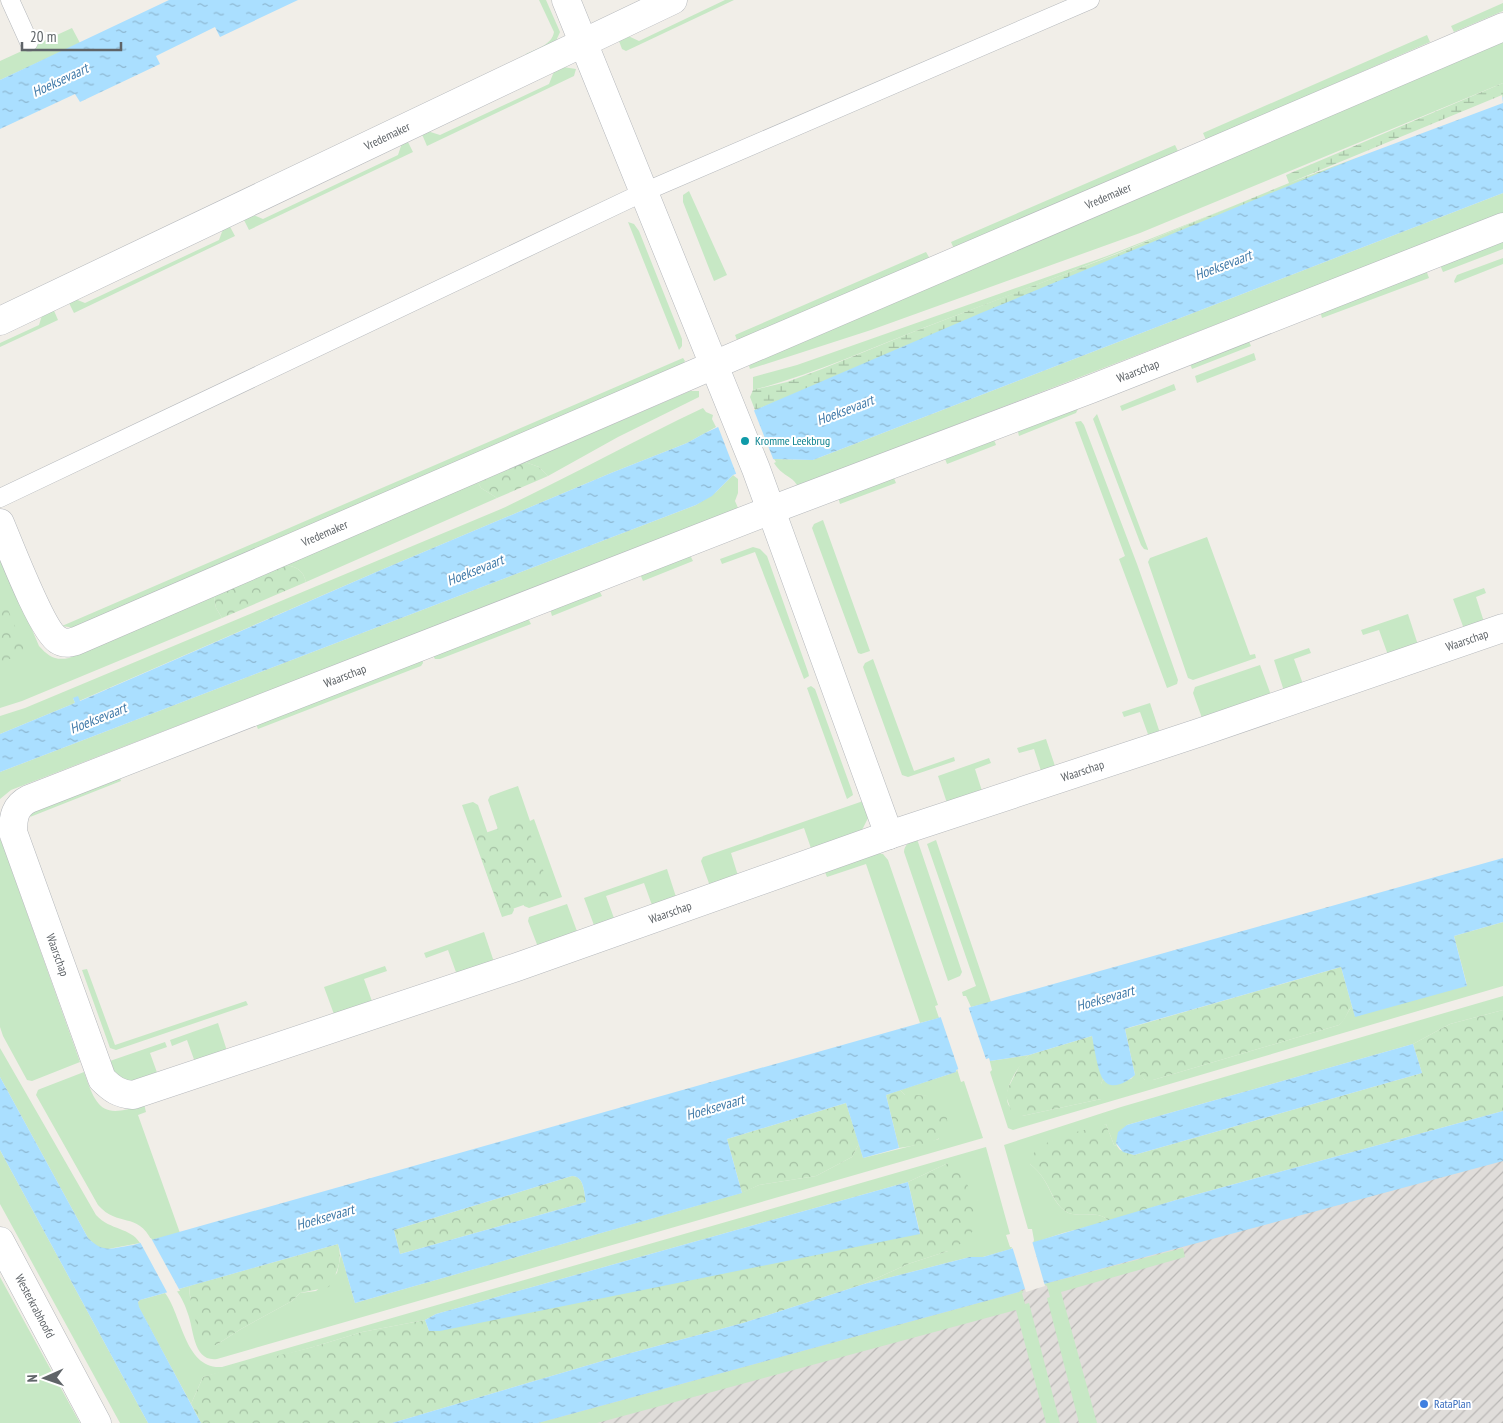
<svg xmlns="http://www.w3.org/2000/svg" width="1503" height="1423" viewBox="0 0 1503 1423" font-family="'PT Sans Narrow',sans-serif">
<style>
.industrial{fill:url(#industrial-furrows)}
.green{fill:#c7e8c5}
.forest{fill:url(#forest-crowns)}
.wetland{fill:url(#wetland-marsh)}
.water{fill:url(#water-ripples);fill-rule:evenodd}
.pier{fill:#f1eee8}
.lines{fill:none;stroke-linecap:round;stroke-linejoin:round}
.service-casing{stroke:#b5b8bc;stroke-width:19}
.minor-casing{stroke:#b5b8bc;stroke-width:29}
.tertiary-casing{stroke:#b5b8bc;stroke-width:29}
.service{stroke:#fff;stroke-width:18}
.minor{stroke:#fff;stroke-width:28}
.tertiary{stroke:#fff;stroke-width:28}
.culture-dot{fill:#0f9aa8;stroke:#fff;stroke-width:2}
.shop-dot{fill:#3f7fe0;stroke:#fff;stroke-width:2}
.labels{text-anchor:middle;stroke-width:4;stroke-linejoin:round;paint-order:stroke}
.street-label{font-size:12px;fill:#5f6468;stroke:#fff}
.culture-label{font-size:12px;fill:#0d838f;stroke:#fff;text-anchor:start}
.shop-label{font-size:12px;fill:#366cbe;stroke:#fff;text-anchor:start}
.water-label{font-size:14px;font-style:italic;fill:#427ba9;stroke:#fff}
</style>
<defs>
<pattern id="industrial-furrows" width="10" height="10" patternUnits="userSpaceOnUse" patternTransform="scale(1.25)"><rect width="10" height="10" fill="#e0ddda"/><path d="M-1 1l2-2M0 10L10 0M9 11l2-2" fill="none" stroke="#b9b7b5"/></pattern>
<pattern id="forest-crowns" width="20" height="18" patternUnits="userSpaceOnUse" patternTransform="scale(1.25)"><rect width="20" height="18" fill="#c7e8c5"/><path d="M2 6a3 3 0 1 1 6 0M12 15a3 3 0 1 1 6 0" fill="none" stroke="#a5c0a4"/></pattern>
<pattern id="wetland-marsh" width="20" height="14" patternUnits="userSpaceOnUse" patternTransform="scale(1.25)"><rect width="20" height="14" fill="#c7e8c5"/><path d="M1 5h8M5 5V1M11 12h8M15 12V8" fill="none" stroke="#a5c0a4"/></pattern>
<pattern id="water-ripples" width="26" height="14" patternUnits="userSpaceOnUse" patternTransform="scale(1.25)"><rect width="26" height="14" fill="#aadfff"/><path d="M2 4q2-2 4 0t4 0M15 11q2-2 4 0t4 0" fill="none" stroke="#8eb8d2"/></pattern>
</defs>
<rect width="100%" height="100%" fill="#f1eee8"/>
<path class="industrial" d="M1503 1132V1423H452Z"/>
<path class="green" d="M539 0H546L560 32 556 41 528 59 526 54C536 49 552 45 554 32Z
M725 0H734L626 51 622 49 619 41 626 35 639 41Z
M1503 3V11L1454 32 1451 26Z
M72 28 80 43 0 80V61Z
M1427 35 1430 42 1206 140 1203 133Z
M1503 38V83L1140 233 871 330 750 369 749 366 754 362Z
M563 67 576 69 574 76 427 146 421 132 424 130 440 135 549 84 555 69Z
M406 138 413 152 249 230 242 216 249 213 263 219 398 155 402 143Z
M1175 145 1178 151 954 249 951 242Z
M689 191 727 275 714 281 683 202V195Z
M1503 193V214L803 484 797 485C792 476 782 476 774 463L776 462 774 459 813 460Z
M1233 206C1130 249 1027 289 923 328 866 350 812 375 753 390V377L797 365 1107 256Z
M628 222 634 224 639 231 682 339V346L679 350Z
M228 223 235 236 74 313 67 299H75L85 303 219 240 225 224Z
M1503 241V249L1443 272 1440 265Z
M926 252 930 259 737 340 735 335Z
M1503 258V264L1455 283 1454 281 1457 275Z
M1426 270 1429 278 1322 318 1320 311Z
M52 306 58 320 0 347V343L39 325 44 309Z
M1248 339 1251 346 1192 369 1189 361Z
M1254 353 1256 360 1197 383 1195 376Z
M683 358 685 361 681 366 75 628 62 626Z
M1174 384 1176 390 1122 411 1120 406Z
M690 391H699V397L618 437 548 476 539 467 525 462Z
M1076 405 1078 409 1076 413 1019 436 1017 428Z
M703 408 706 412 713 415 712 419 716 427 687 443 611 473 381 570 79 701 73 698 75 703 0 734V716L25 708 501 509C569 477 635 440 703 408Z
M1097 414 1148 549V550L1144 549 1141 545 1093 419Z
M1081 421 1084 425 1137 564 1178 680 1177 684 1167 688 1119 559 1125 556 1075 422Z
M993 437 996 445 947 464 944 456Z
M733 475 738 479V493L735 501 738 508 729 513 11 790 0 799V772L696 505 716 492Z
M893 476 896 483 840 504 838 497Z
M478 482 481 488 497 498 306 582C303 570 297 567 285 565Z
M823 520 870 651 861 654 858 653 812 528 814 524Z
M1207 537 1250 655 1255 654 1256 658 1193 680 1188 678 1148 562 1150 558Z
M753 547 760 549 767 556 808 672 809 676 804 679 755 552 722 564 720 559Z
M0 554 39 646C48 656 55 661 69 658L214 596 216 608 222 618 22 701 0 708Z
M690 555 693 561 643 581 640 574Z
M1484 588 1486 593 1476 597 1484 622 1464 629 1453 599Z
M599 590 602 596 552 616 550 609Z
M1408 614 1418 645 1388 655 1379 630 1363 635 1361 630Z
M528 618 531 624 440 659H435L432 654Z
M1309 648 1311 653 1294 659 1303 684 1284 691 1274 660Z
M422 658 423 663 421 666 258 729 255 722Z
M873 659 914 771 954 757 955 761 908 777 902 775 863 667 865 663Z
M1260 665 1271 695 1202 718 1193 693 1195 687Z
M811 686 815 689 852 791 853 795 847 799 807 688Z
M1150 703 1160 733 1149 737 1140 712 1124 717 1122 712Z
M1046 739 1056 769 1042 774 1034 749 1019 753 1017 748Z
M989 758 991 763 975 769 983 794 948 806 938 776Z
M119 775 121 781 30 817 33 812Z
M518 786 530 821 534 819 562 897 529 908 524 906 488 800 490 796Z
M866 800 868 818 861 832 813 854 804 828 731 853 739 879 711 889 701 861 703 857Z
M473 802 478 805 514 910 512 914 502 917 462 805Z
M917 839 962 972 960 976 948 981 904 852C904 844 911 841 917 839Z
M0 840H1L80 1062 32 1081 27 1080 3 1036 0 1027Z
M936 840 991 1002 971 1007 966 996H963L962 992 976 986 927 844Z
M875 853 883 854 888 860 938 1005 935 1006 939 1018 920 1023 866 864 827 877 824 870Z
M667 869 677 900 653 908 644 883 606 896 615 921 595 928 584 898Z
M567 904 578 934 538 947 528 921 529 917Z
M1503 922V986L1013 1130 1008 1128 990 1072 992 1070 989 1058 990 1061 1029 1055C1020 1064 999 1093 1010 1107 1013 1110 1018 1113 1022 1116L1101 1099V1084L1103 1079 1107 1083 1131 1079 1138 1071 1145 1080H1153L1339 1025C1346 1018 1347 1012 1352 1006L1355 1016 1467 985 1454 936Z
M484 932 494 962 457 975 448 950 426 958 424 953Z
M385 966 387 971 364 979 373 1004 335 1017 324 987Z
M87 969 115 1045 246 1001 248 1005 116 1050 110 1048 82 970Z
M1503 996V1010L1450 1024 1413 1044 1127 1125 1116 1143 1117 1146 1114 1145 1106 1124 1030 1164C1035 1168 1040 1173 1043 1178 1051 1190 1053 1202 1065 1211 1078 1220 1097 1208 1109 1221L1063 1233 1033 1243 1034 1240 1032 1229H1028L1004 1145 1121 1107Z
M218 1023 228 1054 196 1065 187 1040 172 1046 170 1040Z
M165 1042 167 1047 150 1053 159 1078C133 1083 122 1088 107 1062Z
M0 1048 96 1215C111 1231 130 1227 140 1243L108 1249 97 1247 88 1238 0 1077Z
M957 1069 961 1082 964 1081 983 1138 217 1359C193 1362 194 1330 188 1314 185 1305 182 1298 176 1290L189 1286 190 1297 216 1345 241 1329 292 1301 300 1293 316 1291 337 1273 341 1254 355 1303 741 1193 759 1185 816 1176 852 1157 859 1144 863 1158 939 1139 927 1096 905 1095 900 1090 956 1072Z
M84 1072C97 1110 103 1119 144 1104L146 1112 138 1115 180 1233 152 1241C137 1211 118 1228 98 1205L36 1095 38 1090 40 1089Z
M986 1147 1010 1234 1006 1235 1010 1247H1012L1011 1249 983 1257H970L864 1284 908 1264 948 1251V1163L908 1182 436 1314 425 1320 362 1332 313 1347 203 1377 191 1404 137 1304 140 1300 165 1293C182 1315 185 1370 222 1367Z
M0 1150 148 1423H120L0 1204Z
M1183 1248 1185 1257 1061 1292 1097 1423H1079L1047 1298 1050 1297 1047 1286 1044 1284Z
M0 1277 6 1288 80 1423H0Z
M1021 1290 1024 1292 1022 1293 1025 1304 1029 1303 1060 1423H1046L1016 1310 597 1423H538L1019 1292Z"/>
<path class="forest" d="M525 462 539 467 548 476 497 498 481 488 478 482Z
M285 565C297 567 303 570 306 582L222 618 216 608 214 596Z
M0 591 26 652 0 663Z
M525 819 552 895 501 913 474 837Z
M1341 967 1352 1006C1346 1013 1346 1020 1339 1025L1153 1080H1145L1138 1072 1135 1075 1125 1029Z
M1503 1010V1111L1176 1200 1109 1221C1097 1208 1078 1220 1065 1211 1053 1202 1051 1189 1043 1178 1040 1173 1035 1168 1030 1164 1031 1160 1031 1156 1034 1153 1046 1137 1087 1130 1106 1124L1114 1145 1117 1146 1120 1150 1134 1155 1422 1073 1413 1044 1450 1024Z
M1092 1036 1103 1079 1101 1084V1099L1022 1116H1013L1006 1096 1008 1088 1021 1063 1029 1055Z
M900 1090 905 1095C915 1095 927 1094 936 1099 949 1106 952 1132 938 1139 929 1144 910 1146 899 1148L886 1095Z
M846 1103 859 1144 852 1157 816 1176 759 1185 742 1193 727 1139Z
M948 1163 955 1165 970 1189 974 1212V1229L967 1240 948 1251 908 1264 864 1284 743 1323 616 1357 392 1423H201L191 1404 203 1377 241 1365 313 1347 362 1332 425 1320 429 1331 920 1233 908 1182Z
M572 1176C584 1176 584 1192 586 1202L400 1254 394 1230Z
M338 1244C343 1260 337 1273 329 1287L300 1293 292 1301 241 1329 216 1345H208C195 1329 191 1307 189 1286Z"/>
<path class="wetland" d="M1503 83V119L755 410 750 397 753 390 787 382 822 369 913 332 1114 255 1289 183 1286 175Z"/>
<path class="water" d="M169 0H298L220 37 215 27 156 56 160 64 80 102 75 94 0 129V80Z
M1503 97V193L813 460 774 459 733 475 712 496 696 505 0 772V734L75 703 73 698 78 696 80 701 381 570 611 473 687 443 705 433 755 410 981 313Z
M1503 858V922L1454 936 1467 986 1355 1017 1341 967 1131 1027 1125 1029 1135 1075C1127 1082 1111 1092 1103 1079 1098 1072 1094 1047 1092 1036L1029 1055 990 1061 989 1058 956 1070V1072L886 1095 899 1148 863 1158 846 1103 727 1139 742 1193 355 1303 338 1244 140 1300 138 1302 139 1307 201 1423H148L0 1150V1077L88 1238C104 1254 112 1248 133 1245L938 1018 971 1007ZM572 1176C584 1176 584 1192 586 1202L400 1254 394 1230Z
M1413 1044 1422 1073 1134 1155 1123 1152 1116 1143 1118 1132 1127 1125Z
M1503 1111V1161L1044 1284 1021 1290 1019 1292 538 1423H392L616 1357 743 1323 864 1284 970 1257H983L1176 1200Z
M908 1182 920 1234 440 1331H429L425 1320 436 1314Z"/>
<path class="pier" d="M1502 95 1503 103 1289 183Z
M753 408 774 461 737 476 717 424Z
M968 1006 987 1062 959 1071 940 1015Z
M151 1238 180 1291H179L168 1294 140 1242Z
M1032 1241 1045 1286 1026 1292 1012 1246Z"/>
<g class="lines">
<g class="service-casing">
<path id="service" d="M10 0 29 42
M0 498 644 192 1090 0"/>
</g>
<g class="minor-casing">
<g id="minor">
<path d="M566 0 756 469 889 835"/>
<path id="s1" d="M1503 227 1091 389 771 510 29 799C15 806 13 817 13 832L102 1079C112 1089 119 1094 133 1095L517 967 889 835 1201 732 1503 628"/>
<path id="s2" d="M0 321 673 0"/>
<path id="s3" d="M0 523C9 544 42 631 58 640 64 644 69 643 76 641L714 365 1503 27"/>
</g>
</g>
<g class="tertiary-casing">
<g id="tertiary">
<path id="s4" d="M0 1241 97 1423"/>
</g>
</g>
<use href="#service" class="service"/>
<use href="#minor" class="minor"/>
<use href="#tertiary" class="tertiary"/>
</g>
<circle class="culture-dot" cx="745" cy="441" r="5"/>
<circle class="shop-dot" cx="1424" cy="1404" r="5"/>
<g class="labels">
<g class="street-label">
<text dy="4" stroke="none"><textPath href="#s2" startOffset="429">Vredemaker</textPath></text>
<text dy="4" stroke="none"><textPath href="#s3" startOffset="1274">Vredemaker</textPath></text>
<text transform="translate(1138 371) rotate(-21)" y="4">Waarschap</text>
<text dy="4" stroke="none"><textPath href="#s3" startOffset="421">Vredemaker</textPath></text>
<text dy="4" stroke="none"><textPath href="#s1" startOffset="3328">Waarschap</textPath></text>
<text transform="translate(345 676) rotate(-21)" y="4">Waarschap</text>
<text dy="4" stroke="none"><textPath href="#s1" startOffset="2922">Waarschap</textPath></text>
<text dy="4" stroke="none"><textPath href="#s1" startOffset="2486">Waarschap</textPath></text>
<text dy="4" stroke="none"><textPath href="#s1" startOffset="1751">Waarschap</textPath></text>
<text dy="4" stroke="none"><textPath href="#s4" startOffset="74">Westerkrabhoofd</textPath></text>
</g>
<g class="culture-label">
<text x="755" y="445">Kromme Leekbrug</text>
</g>
<g class="shop-label">
<text x="1434" y="1408">RataPlan</text>
</g>
<g class="water-label">
<text transform="translate(60 80) rotate(-25)" y="5">Hoeksevaart</text>
<text transform="translate(1223 265) rotate(-21)" y="5">Hoeksevaart</text>
<text transform="translate(845 410) rotate(-21)" y="5">Hoeksevaart</text>
<text transform="translate(475 570) rotate(-22)" y="5">Hoeksevaart</text>
<text transform="translate(98 718) rotate(-22)" y="5">Hoeksevaart</text>
<text transform="translate(1105 998) rotate(-16)" y="5">Hoeksevaart</text>
<text transform="translate(715 1107) rotate(-16)" y="5">Hoeksevaart</text>
<text transform="translate(325 1217) rotate(-16)" y="5">Hoeksevaart</text>
</g>
</g>
<g transform="translate(45 1378) rotate(268)" stroke="#ffffff" stroke-width="4" paint-order="stroke">
<path d="M0-4L9 19L0 12L-9 19Z" fill="#5f6468"/>
<text y="-8" font-size="14" font-weight="bold" text-anchor="middle" fill="#5f6468">N</text>
</g>
<path d="M22 42v8h99v-8" fill="none" stroke="#5f6468" stroke-width="2.5"/>
<text x="30" y="42" font-size="15" fill="#5f6468" stroke="#ffffff" stroke-width="4" paint-order="stroke">20 m</text>
</svg>
